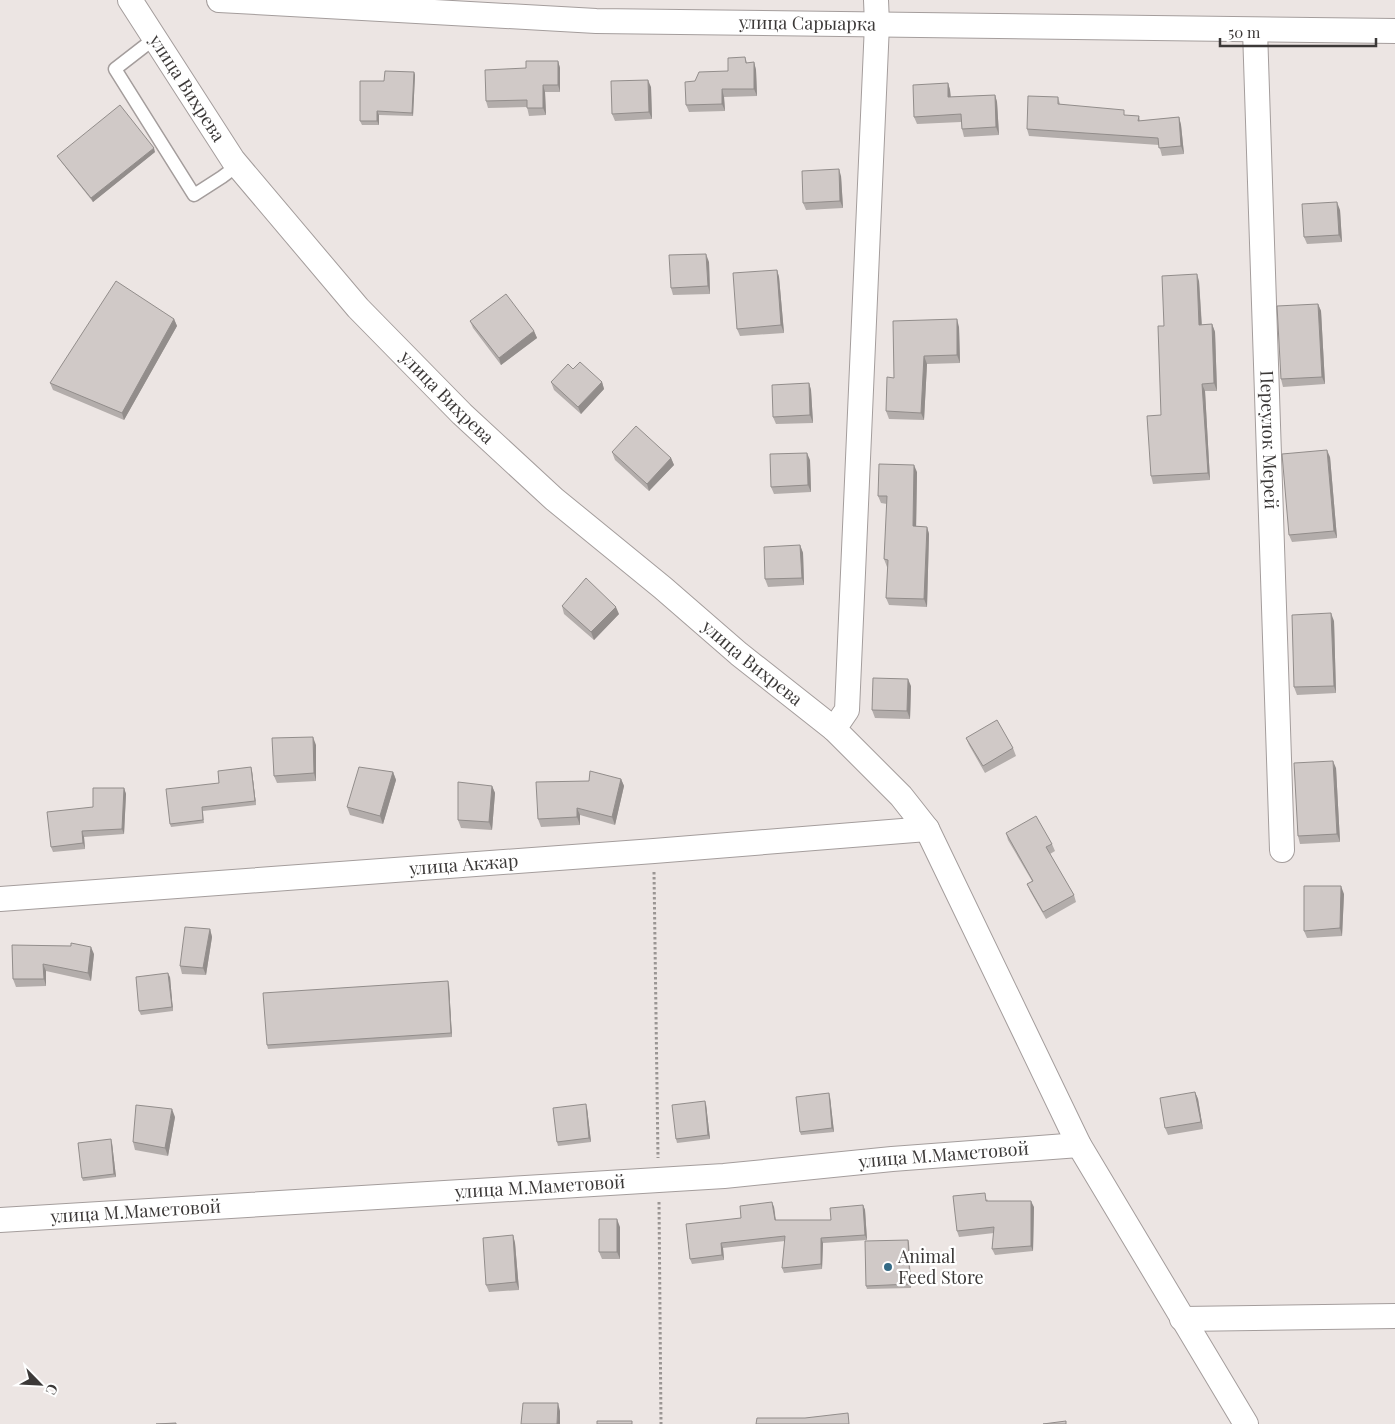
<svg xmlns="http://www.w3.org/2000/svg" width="1395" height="1424" viewBox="0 0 1395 1424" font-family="'Playfair Display',serif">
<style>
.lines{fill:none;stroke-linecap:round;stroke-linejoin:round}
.service-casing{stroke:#a49d9c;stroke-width:15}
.minor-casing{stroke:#a49d9c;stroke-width:26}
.path{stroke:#9a9593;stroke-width:3;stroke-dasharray:2.5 2.5;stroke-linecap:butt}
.service{stroke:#fff;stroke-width:12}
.minor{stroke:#fff;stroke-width:24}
.wall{fill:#b3adab}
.shaded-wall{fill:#928d8b}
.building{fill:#d0c9c7;stroke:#928d8b}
.poi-dot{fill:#346a85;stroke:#fff;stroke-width:2}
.labels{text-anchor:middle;stroke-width:4.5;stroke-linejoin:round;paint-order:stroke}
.street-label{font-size:18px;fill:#3c3938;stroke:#fff}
.poi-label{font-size:18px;fill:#3c3938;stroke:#fff;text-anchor:start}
</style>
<rect width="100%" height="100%" fill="#ece5e3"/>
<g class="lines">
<g class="service-casing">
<path id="service" d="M155 38 115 69 194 195 222 177 238 165"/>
</g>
<g class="minor-casing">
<g id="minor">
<path id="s1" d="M130 0 233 160 358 308 462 414 554 499 663 588 739 654 834 729"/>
<path id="s2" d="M219 0 596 21 1395 31"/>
<path d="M876 0 877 24 847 710 834 729 901 796 927 829 1079 1145 1246 1424"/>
<path id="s3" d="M1255 30 1282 850"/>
<path id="s4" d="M0 899 654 851 927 829"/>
<path id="s5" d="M0 1220 724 1176 892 1159 1079 1145"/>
<path d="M1182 1319 1395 1316"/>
</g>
</g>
<path class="path" d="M654 872 658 1158
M659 1202 661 1424"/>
<use href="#service" class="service"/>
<use href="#minor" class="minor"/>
</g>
<path class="wall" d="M745 57 747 63 754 62 756 70 757 96 724 97 725 111 689 112 686 105 695 81 728 71Z
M558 61 560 68V92H545L546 115 529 116 527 107 488 108 486 101Z
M414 72 415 75 413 116 379 115V125H362L360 121 384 81Z
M948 83 950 90 951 97 995 95 997 102 999 135 964 137 962 129 961 122 917 124 914 117Z
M651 87 652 119 615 121 612 114Z
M1058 97 1060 104 1126 116H1139L1140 121 1179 117 1181 125 1184 154 1162 156 1159 145 1029 136 1027 129Z
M155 152 93 202 59 159 57 156Z
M841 176 843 208 806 210 803 203Z
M1340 210 1342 242 1307 244 1304 237Z
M709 262 710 294 673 295 671 288Z
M777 270 779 277 784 333 740 336 737 329Z
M1199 281 1202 325 1212 324 1215 332 1217 391H1205L1210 480 1153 484 1151 476 1161 415 1164 326Z
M1318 304 1321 311 1325 384 1283 387 1281 379Z
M174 319 177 326 124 420 53 390 50 383Z
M470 321 534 331 537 338 501 365 473 328Z
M959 327 960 363 927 364 924 420 889 419 886 411 894 378Z
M573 369 602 382 604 389 581 414 554 390 551 382Z
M809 383 811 390 813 423 776 424 773 417Z
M612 452 671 458 674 465 649 491 615 460Z
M1330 457 1337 538 1292 542 1289 535Z
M810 460 811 492 774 494 771 487Z
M917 472 916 526 927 527 929 534 927 607 889 605 886 598 888 567H887L884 559 887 504 881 503 878 496Z
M800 545 803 553 804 585 768 587 765 579Z
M562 606 619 614 594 640 564 614Z
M1334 621 1336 693 1297 695 1294 687Z
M911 686 910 719 875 718 872 710Z
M966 738 1013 748 1016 756 985 773 969 745Z
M316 745V781L277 783 274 776Z
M251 767 252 771 256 805 203 811 204 823 171 827 170 824 219 783Z
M1336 768 1340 842 1300 844 1298 836Z
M393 772 396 780 383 824 350 815 347 807Z
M621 779 624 786 615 825 580 815V825L541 827 538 819 589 781Z
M492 786 495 793 492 830 461 828 458 820Z
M124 788 126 794 124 834 84 837 85 849 53 852 51 847 93 807Z
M1006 833 1052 844 1055 851 1050 854 1074 895 1076 902 1046 919 1030 891 1027 884 1032 881 1008 840Z
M1344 894 1342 936 1307 938 1304 931Z
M210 929 212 937 206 975 182 974 180 966Z
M12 945 94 954 91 981 46 971V986L16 987 13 979Z
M170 977 173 1011 141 1015 139 1011Z
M449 985 452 1037 268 1049 267 1045Z
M1195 1092 1198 1099 1203 1129 1168 1135 1165 1128Z
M830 1097 834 1132 801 1135 800 1132Z
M706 1104 710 1139 677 1143 676 1139Z
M587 1108 591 1142 558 1146 557 1142Z
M175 1117 168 1156 135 1150 133 1142Z
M112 1143 116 1177 83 1181 82 1178Z
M987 1199 988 1201 1034 1207 1033 1251 995 1255 992 1249 994 1233 959 1237 957 1231Z
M863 1205 865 1210 867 1240 823 1243 822 1269 784 1273 782 1268 785 1241 723 1248 724 1260 692 1264 690 1259 741 1218 774 1207 776 1220H831Z
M620 1227V1259H602L599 1252Z
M513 1235 515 1243 519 1290 489 1292 486 1285Z
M908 1240 909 1244 911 1288 867 1289 866 1286Z"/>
<path class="shaded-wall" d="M558 61 560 68V92L558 85Z
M754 62 756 70 757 96 754 89Z
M414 72 415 75 413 116 412 113Z
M648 80 651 87 652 119 649 112Z
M948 83 950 90 951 105 948 97Z
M543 85 545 92 546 115 543 108Z
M722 89 724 97 725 111 722 104Z
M995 95 997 102 999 135 996 127Z
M377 111 379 115V125L377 121Z
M1179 117 1181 125 1184 154 1181 146Z
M154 148 155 152 93 202 91 198Z
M839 169 841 176 843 208 840 201Z
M1337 202 1340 210 1342 242 1339 235Z
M706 254 709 262 710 294 708 286Z
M777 270 779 277 784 333 781 325Z
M1197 274 1199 281 1202 332 1199 325Z
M1318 304 1321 311 1325 384 1322 377Z
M174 319 177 326 124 420 122 413Z
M957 319 959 327 960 363 957 355Z
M1212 324 1215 332 1217 391 1214 383Z
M534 331 537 338 501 365 499 358Z
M924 356 927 364 924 420 921 413Z
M602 382 604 389 581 414 578 407Z
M809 383 811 390 813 423 810 415Z
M1202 384 1205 391 1210 480 1208 473Z
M1327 450 1330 457 1337 538 1334 531Z
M807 453 810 460 811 492 808 485Z
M671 458 674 465 649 491 647 484Z
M914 465 917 472 916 534 913 526Z
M927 527 929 534 927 607 924 599Z
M800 545 803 553 804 585 802 578Z
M616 607 619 614 594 640 591 632Z
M1331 613 1334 621 1336 693 1334 686Z
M908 679 911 686 910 719 907 711Z
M313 737 316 745V781L314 773Z
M1333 761 1336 768 1340 842 1337 834Z
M251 767 252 771 256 805 255 801Z
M393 772 396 780 383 824 380 816Z
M621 779 624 786 615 825 612 817Z
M492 786 495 793 492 830 489 822Z
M124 788 126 794 124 834 122 829Z
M577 808 580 815V825L577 817Z
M82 831 84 837 85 849 83 843Z
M1341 886 1344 894 1342 936 1340 928Z
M210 929 212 937 206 975 203 968Z
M91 947 94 954 91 981 88 973Z
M43 964 46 971V986L44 979Z
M168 973 170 977 173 1011 172 1007Z
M448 981 449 985 452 1037 451 1033Z
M1195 1092 1198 1099 1203 1129 1201 1122Z
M829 1093 830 1097 834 1132 832 1128Z
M705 1101 706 1104 710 1139 708 1135Z
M586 1104 587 1108 591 1142 589 1138Z
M172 1109 175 1117 168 1156 165 1148Z
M111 1139 112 1143 116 1177 114 1174Z
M1031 1201 1034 1207 1033 1251 1031 1246Z
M772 1202 774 1207 776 1225 775 1220Z
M863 1205 865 1210 867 1240 865 1235Z
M617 1219 620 1227V1259L617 1252Z
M513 1235 515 1243 519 1290 516 1282Z
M821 1238 823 1243 822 1269 821 1264Z
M908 1240 909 1244 911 1288 910 1284Z
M721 1243 723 1248 724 1260 722 1255Z
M558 1403 560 1411V1424H557Z"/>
<path class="building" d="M745 57 746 63 754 62V89H722V104L686 105 685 82 695 81 699 72 728 71V58Z
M526 61H558V85H543V108H527V100L486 101 485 70 526 68Z
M385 71 414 72 412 113 377 111V121H360V81H384Z
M648 80 649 112 612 114 611 81Z
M948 83V97L995 95 996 127 962 129 961 114 914 117 913 85Z
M1028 96 1058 97V104L1124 110V115L1139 116 1138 121 1179 117 1181 146 1159 148 1158 138 1027 129Z
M120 105 154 148 91 198 57 156Z
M839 169 840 201 803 203 802 171Z
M1337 202 1339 235 1304 237 1302 204Z
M706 254 708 286 671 288 669 255Z
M777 270 781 325 737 329 733 273Z
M1197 274 1199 325 1212 324 1214 383 1202 384 1208 473 1151 476 1147 416 1161 415 1158 326H1164L1162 276Z
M116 281 174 319 122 413 50 383Z
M506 294 534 331 499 358 470 321Z
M1318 304 1322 377 1281 379 1277 306Z
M957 319V355L924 356 921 413 886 411 887 377 894 378 893 321Z
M580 362 602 382 578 407 551 382 568 364 573 369Z
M809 383 810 415 773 417 772 385Z
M636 426 671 458 647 484 612 452Z
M1327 450 1334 531 1289 535 1282 454Z
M807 453 808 485 771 487 770 454Z
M879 464 914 465 913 526 927 527 924 599 886 598 888 560 884 559 887 496H878Z
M800 545 802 578 765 579 764 547Z
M586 578 616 607 591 632 562 606Z
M1331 613 1334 686 1294 687 1292 615Z
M873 678 908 679 907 711 872 710Z
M997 720 1013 748 983 766 966 738Z
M313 737 314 773 274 776 272 738Z
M1333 761 1337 834 1298 836 1294 763Z
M251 767 255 801 202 807 203 820 170 824 166 789 219 783 218 771Z
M359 767 393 772 380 816 347 807Z
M590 771 621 779 612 817 577 808V817L538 819 536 782 589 781Z
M458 782 492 786 489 822 458 820Z
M93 788H124L122 829 82 831 83 843 51 847 47 812 93 807Z
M1036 816 1052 844 1046 847 1074 895 1043 912 1027 884 1033 881 1006 833Z
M1304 886H1341L1340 928 1304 931Z
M185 927 210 929 203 968 180 966Z
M71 943 91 947 88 973 43 964 44 979H13L12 945 71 946Z
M168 973 172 1007 139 1011 136 977Z
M448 981 451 1033 267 1045 263 993Z
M1195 1092 1201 1122 1165 1128 1160 1098Z
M829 1093 832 1128 800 1132 796 1097Z
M705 1101 708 1135 676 1139 672 1105Z
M586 1104 589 1138 557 1142 553 1108Z
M136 1105 172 1109 165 1148 133 1142Z
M111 1139 114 1174 82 1178 78 1143Z
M985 1193 986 1201H1031V1246L992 1249 994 1227 957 1231 953 1196Z
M772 1202 775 1220H831L830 1208 863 1205 865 1235 821 1238V1264L782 1268 785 1236 721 1243 722 1255 690 1259 686 1224 741 1218 740 1206Z
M599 1219H617V1252H599Z
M513 1235 516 1282 486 1285 483 1238Z
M908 1240 910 1284 866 1286 865 1241Z
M523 1403H558L557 1424H521Z
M848 1413 849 1424H756L757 1418H805Z
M597 1421H632V1424H597Z
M1066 1421V1424H1043Z
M176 1423V1424H156Z"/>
<circle class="poi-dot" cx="888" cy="1267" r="5"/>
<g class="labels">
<g class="street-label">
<text dy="6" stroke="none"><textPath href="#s2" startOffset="589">улица Сарыарка</textPath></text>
<text dy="6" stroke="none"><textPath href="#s1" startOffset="105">улица Вихрева</textPath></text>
<text dy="6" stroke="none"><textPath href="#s1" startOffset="510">улица Вихрева</textPath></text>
<text dy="6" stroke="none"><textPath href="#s3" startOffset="410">Переулок Мерей</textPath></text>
<text dy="6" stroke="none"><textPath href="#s1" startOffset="915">улица Вихрева</textPath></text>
<text dy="6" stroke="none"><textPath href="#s4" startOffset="465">улица Акжар</textPath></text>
<text dy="6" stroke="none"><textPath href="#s5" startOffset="946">улица М.Маметовой</textPath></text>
<text dy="6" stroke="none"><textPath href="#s5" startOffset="541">улица М.Маметовой</textPath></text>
<text dy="6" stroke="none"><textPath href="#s5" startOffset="136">улица М.Маметовой</textPath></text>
</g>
<g class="poi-label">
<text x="898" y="1263">Animal<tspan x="898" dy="21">Feed Store</tspan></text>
</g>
</g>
<g transform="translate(40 1384) rotate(114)" stroke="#ffffff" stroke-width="4" paint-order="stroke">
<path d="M0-4L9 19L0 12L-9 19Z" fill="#3c3938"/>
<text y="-8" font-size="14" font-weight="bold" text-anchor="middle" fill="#3c3938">С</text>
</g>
<path d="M1220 38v8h156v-8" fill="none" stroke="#3c3938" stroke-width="2.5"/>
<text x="1228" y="38" font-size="15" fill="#3c3938" stroke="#ffffff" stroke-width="4" paint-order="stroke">50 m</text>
</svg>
